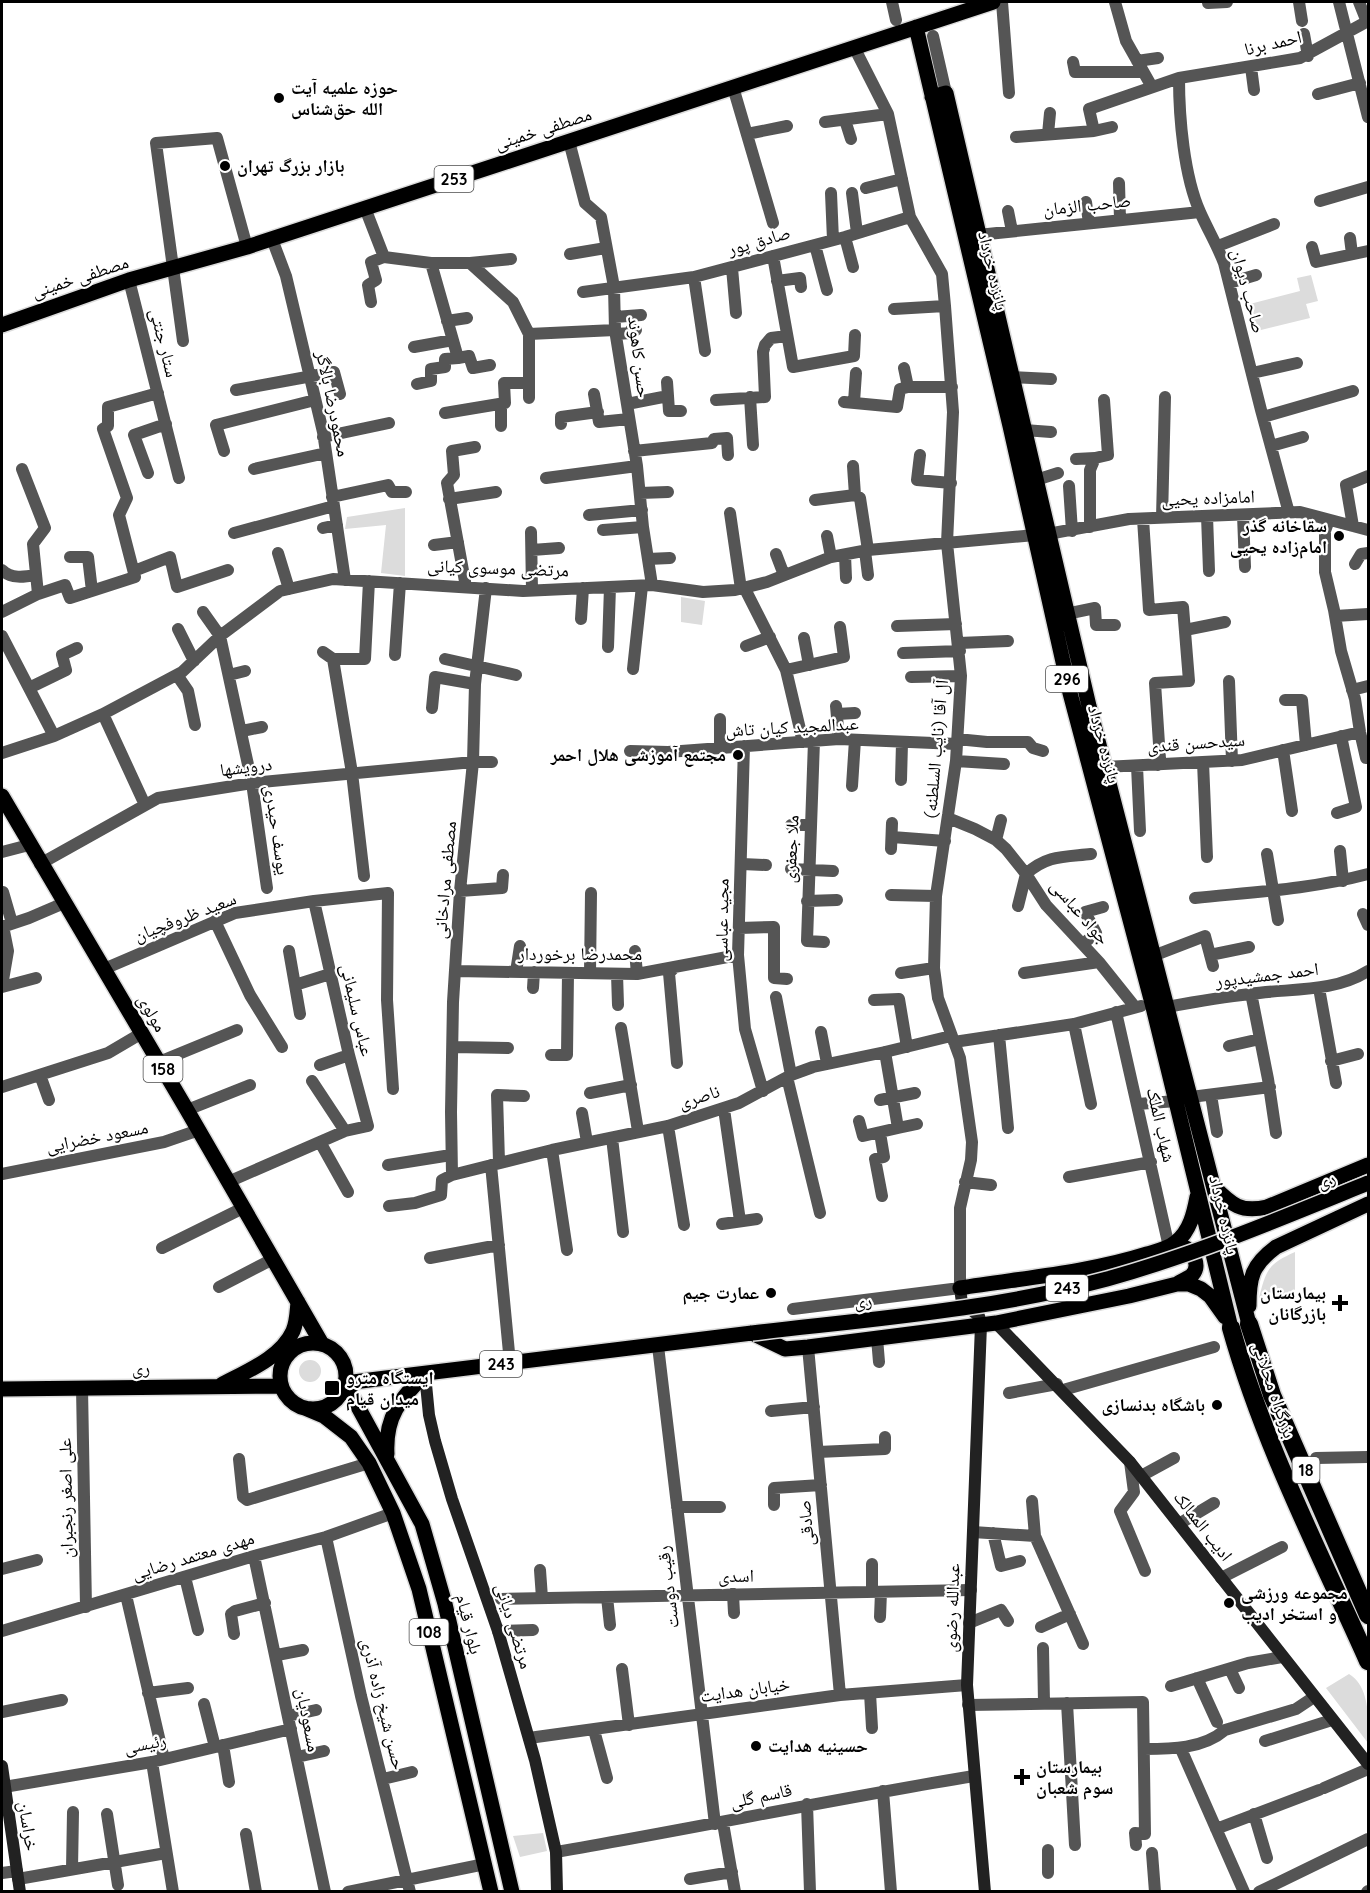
<svg xmlns="http://www.w3.org/2000/svg" width="1370" height="1893" viewBox="0 0 1370 1893" font-family="Quicksand,'Noto Naskh Arabic',sans-serif">
<style>
.green{fill:#dcdcdc}
.lines{fill:none;stroke-linecap:round;stroke-linejoin:round}
.primary-casing{stroke:#dbdbdb;stroke-width:18}
.highway-casing{stroke:#dbdbdb;stroke-width:21}
.street{stroke:#555;stroke-width:12}
.secondary{stroke:#222;stroke-width:12}
.primary{stroke:#000;stroke-width:15}
.highway{stroke:#000;stroke-width:18}
.primary-bridge-casing{stroke:#dbdbdb;stroke-width:18;stroke-linecap:butt}
.primary-bridge{stroke:#000;stroke-width:15}
.poi-dot{fill:#000;stroke:#fff;stroke-width:2}
.labels{text-anchor:middle;stroke-width:4.5;stroke-linejoin:round;paint-order:stroke}
.shield{fill:#fff;stroke:#4c4c4c;stroke-width:1.5}
.shield-label{font-size:16px;font-weight:bold;fill:#000}
.street-label{font-size:18px;fill:#000;stroke:#fff}
.poi-label{font-size:18px;font-weight:bold;fill:#000;stroke:#fff;text-anchor:start}
</style>
<rect width="100%" height="100%" fill="#fff"/>
<path class="green" d="M1311 275 1318 301 1306 304 1310 318 1253 332 1246 305 1300 291 1297 278Z
M405 508V576L381 573 386 525 345 529 347 517Z
M681 597 705 601 702 625 681 622Z
M1295 1252V1292L1259 1298C1266 1270 1268 1264 1295 1252Z
M299 1371a11 11 0 1 1 22 0a11 11 0 1 1-22 0Z
M1349 1674C1370 1686 1369 1721 1368 1743L1326 1688Z
M543 1833 547 1851 520 1857 513 1836Z"/>
<g class="lines">
<g class="primary-casing">
<path id="primary" d="M916 27 1010 426 1070 693 1152 1003 1231 1328
M932 97 946 93 1089 706 1249 1324
M2 325 129 280 247 247 993 2
M2 796 187 1110 322 1344
M1214 1187C1232 1205 1241 1213 1267 1207L1368 1165
M1177 1284C1181 1281 1187 1279 1191 1276 1202 1267 1193 1250 1182 1246
M960 1288C1022 1278 1087 1273 1147 1254 1157 1251 1168 1249 1176 1242 1190 1231 1194 1213 1197 1197
M1249 1306C1249 1277 1252 1265 1276 1247L1368 1204
M280 1376a33 33 0 1 1 66 0a33 33 0 1 1-66 0Z
M345 1383 752 1333 785 1349 808 1347 996 1323 1129 1296 1177 1284H1189L1201 1289 1210 1296 1225 1317
M345 1383 422 1524 445 1604 512 1892
M221 1385C245 1372 281 1358 293 1331 297 1322 297 1312 298 1302
M2 1389 281 1386
M305 1408 324 1416 351 1437 369 1463 393 1513 419 1589 491 1892
M387 1454C385 1416 400 1400 425 1374"/>
</g>
<g class="highway-casing">
<path id="highway" d="M1249 1324 1272 1395 1368 1615
M1231 1328C1264 1445 1319 1551 1368 1661"/>
</g>
<path class="street" d="M892 2 896 20
M1002 2 1009 93
M1115 2 1126 41 1152 87
M1299 2 1302 21
M1339 2 1368 117
M1359 2 1367 22
M1208 3 1227 2
M1304 34 1308 56
M933 36 946 93
M1137 61 1158 58
M1073 62 1075 72H1143
M1251 67 1254 90
M1179 78C1179 118 1184 176 1200 212 1208 230 1217 245 1224 263L1261 410 1289 513
M733 87 773 223
M1318 94 1360 83
M845 120 851 139
M825 122 888 114
M1094 131 1089 109 1179 78 1300 58 1368 21
M747 134 787 126
M1048 134 1050 113
M1016 137 1094 131 1112 127
M569 141 585 203 601 217 614 287 615 330 637 466 643 527 652 585
M1119 183 1120 220
M866 188 902 179
M831 193 833 240
M852 193 857 233
M1320 201 1368 187
M1086 202 1089 223
M365 208 384 257
M1008 211 1012 231
M978 235 1200 212
M845 237 853 267
M1350 238 1352 254
M272 239 286 276 323 432 345 580
M815 245 827 290
M1218 246 1274 224
M1312 247 1316 262 1368 251
M570 254 606 248
M773 256 793 367 854 356 855 335
M431 263 458 358 469 356 473 368 490 365
M470 263 513 302 529 334V398
M732 268 736 313
M694 277 705 351
M129 280 179 478
M777 281 800 278 801 287
M1229 283 1256 275
M583 292 694 277 845 237 910 217
M371 302 368 285 376 280 371 262 384 257 431 263H470L511 259
M894 309 945 306
M615 317 641 315
M447 321 467 318
M529 334 615 330
M616 334 631 333V330H636
M183 341 156 143 217 138 247 247
M414 347 453 340
M904 368 908 387
M1252 373 1297 363
M1012 377 1051 379
M417 384 431 381V369L445 367V359L458 358
M236 390 334 372 340 394
M594 394 599 422 629 419
M668 396 669 411H681
M750 397 753 445
M716 400 765 397 763 352 765 345 771 338 787 336
M844 402 897 407 900 389 908 387H952
M854 402 856 373
M501 404V426
M627 404 668 396 667 382
M445 413 505 403 504 383H529
M1263 417 1353 391
M561 424V417L598 412
M1024 430 1051 432
M323 437 389 423
M1271 446 1303 437
M224 451 216 425 315 400
M634 451 712 443 714 439 727 438 728 455
M920 455 917 480 951 483
M1076 459 1095 458
M853 466 855 495 860 498 868 550
M22 469 45 528 33 544 38 594
M254 469 326 453
M148 473 134 435 166 424
M546 478 637 466
M1036 480 1058 473
M1069 486 1072 531
M640 493 668 492
M332 497 388 485 392 492H406
M449 499 496 492
M815 500 855 495
M730 513 741 589
M589 515 642 510
M1243 515 1245 567
M1207 516 1209 571
M1162 518 1165 397
M1143 519 1149 610 1183 607 1189 681 1155 683 1160 759 1158 765
M1329 520 1325 531V572L1334 610 1341 651 1355 699 1360 732 1366 758H1368
M1353 526 1346 485 1368 476
M1090 527V470L1095 458 1108 455 1104 400
M323 528 337 525
M603 530 643 527
M531 532 532 590
M234 533 334 506
M1048 534 1129 519 1300 512 1368 530
M827 536 831 557
M434 545 458 542
M532 550 559 548
M865 551 868 575
M278 553 289 589
M776 554 784 575
M845 555 846 578
M70 557H88L92 591
M648 559 670 558
M1355 564 1361 554 1368 553
M2 570C11 579 24 577 36 575
M134 571 170 557 177 587 228 570
M466 587 447 483 454 475 452 451 475 447
M745 589 786 670 803 742
M2 612 38 594 65 585 70 598 135 577 119 515 127 498 103 429 108 426V407L158 393
M203 612 220 636 252 783 267 888
M1066 614 1095 608 1096 625H1115
M1335 616 1368 614
M581 619 583 588
M897 626 956 624
M178 629 194 661
M1185 630 1225 622
M2 636 54 736
M804 638 809 665
M959 643 1008 641
M746 646 770 637
M608 647 610 587
M323 652 333 659H365L369 581
M903 653 960 651
M395 655 400 583
M333 659 352 773 364 876
M445 659 516 675
M633 669 642 586
M786 670 844 657 840 627
M177 675 188 691 195 725
M229 675 245 671
M911 677 961 676
M1229 681 1232 761
M29 688 66 670 62 655 77 648
M1352 690 1368 686
M1285 700H1302L1306 745
M836 706 839 739
M432 708 435 677 475 684
M103 714 145 805
M837 714 855 713
M242 731 262 727
M957 739 987 742H1028L1033 748 1043 751
M814 741 807 941 824 942
M744 746 738 955 745 1029 763 1091
M720 748V719
M1283 750 1292 811
M630 751 668 752 839 739 957 744
M2 753 54 736 103 714 182 672 220 636 280 591 333 579 523 591 652 585 703 592 735 590 767 582 831 557 868 550 1035 535
M956 761 1004 764
M1203 762 1207 857
M1137 766 1140 831
M1104 767 1242 760 1360 732
M901 780 902 743
M852 786 855 740
M1337 813 1356 807 1341 736
M948 818 975 829 996 840 1006 849 1026 874 1046 905 1099 962 1135 1007
M791 825H810
M892 837 945 841
M996 840 1001 820
M891 849 892 823
M1340 851 1343 881
M2 852 29 845
M1267 854 1278 920
M40 864 158 798 252 783 473 762H492
M742 864 766 865
M791 869 833 871
M1026 874C1047 855 1064 857 1091 854
M460 891 502 888 503 875
M3 892 12 923
M891 895 936 896
M1195 898C1253 892 1312 889 1368 874
M807 901 837 900
M1018 906 1026 874
M1363 914 1368 925
M215 921 250 995 282 1047
M2 927 29 918 64 903
M739 928 774 927V978L787 979
M1083 944 1096 933 1085 912 1103 907
M289 951 300 1014
M635 951 637 974
M1210 955 1249 947
M1153 956 1205 936 1213 966
M104 969 235 913 314 901 388 893 387 1000 393 1089
M673 969 669 973 677 1063
M455 971 637 974 738 955
M516 972 520 946
M590 973 591 893
M901 973 934 968
M1024 973 1099 962
M617 974 618 1005
M295 985 330 974
M2 986 8 951 3 926
M2 987 36 978
M533 988 534 972
M1319 988 1336 1083
M1251 993 1268 1079 1276 1133
M776 997 791 1075
M874 1000 899 999 907 1047
M1167 1007C1194 1002 1222 997 1250 994 1290 988 1333 993 1368 971
M1116 1012 1169 1247
M1074 1024 1091 1104
M621 1028 638 1131
M821 1032 827 1063
M999 1035 1008 1128
M954 1042 1074 1024 1141 1006
M1229 1046 1260 1039
M453 1047 508 1048
M551 1055H567L568 973
M1331 1061 1358 1054
M159 1062 237 1030
M320 1065 349 1055
M40 1075 49 1100
M787 1077 820 1213
M312 1081 345 1131
M2 1087 108 1053 142 1033
M590 1093 631 1085
M1211 1095 1217 1132
M1191 1097 1270 1087
M880 1100 915 1093
M1138 1104 1176 1101
M724 1109 740 1221
M187 1110 250 1085
M582 1113 587 1142
M859 1121 863 1136 898 1128 885 1052
M668 1126 684 1225
M898 1128 917 1124
M880 1133 884 1157 875 1159 882 1196
M612 1138 623 1232
M320 1142 348 1192
M552 1150 567 1250
M499 1162 497 1095 524 1096
M388 1165 451 1155
M491 1165 510 1363
M2 1174 164 1142 199 1130
M452 1175 451 1112 453 1002 460 891 473 762 475 684 486 588
M1069 1177 1151 1162
M228 1182 345 1131 368 1126 349 1055 314 901
M965 1182 991 1185
M389 1206 415 1203 441 1195 442 1180 452 1175 552 1150 668 1126 739 1103 791 1075 813 1067 885 1052 951 1036
M722 1224 757 1219
M162 1248 243 1208
M430 1258 499 1245
M219 1287 273 1259
M793 1309 960 1288V1208L971 1160 972 1142 960 1058 938 998 934 968 936 896 956 761 961 676 947 543 953 412 945 306 942 274 910 217 888 114 854 47
M877 1338 879 1362
M658 1346 715 1824
M808 1347 840 1695
M82 1388 86 1607
M1063 1390 1214 1347
M1009 1393 1057 1384
M771 1411 814 1407
M818 1452 885 1449V1437
M1316 1458 1368 1457
M239 1459 243 1497 247 1500 369 1463
M1130 1462 1134 1492 1120 1511 1145 1571
M1141 1476 1174 1458
M1032 1501 1035 1536 1083 1644
M774 1505V1488L821 1485
M677 1507H720
M1179 1524 1214 1503
M973 1532 1035 1536
M993 1533 1001 1566 1020 1561
M326 1537 361 1696 410 1892
M254 1556 325 1892
M872 1564V1592
M2 1569 37 1560
M540 1570 542 1598
M185 1577 198 1630
M1221 1578 1282 1547
M733 1594 734 1613
M126 1595 164 1759
M607 1597 610 1625
M501 1599 971 1590
M880 1617 881 1592
M969 1623 1001 1610 1008 1621
M1041 1627 1070 1614
M2 1631 254 1556 326 1537 393 1513
M498 1631 533 1630
M234 1634 231 1614 235 1611 265 1603
M1043 1648 1044 1703
M277 1655 303 1650
M622 1669 629 1725
M1230 1669 1239 1688
M1197 1678 1217 1722
M1171 1686 1248 1663 1282 1657
M148 1693 188 1688
M870 1693 872 1728
M1067 1703 1075 1845
M204 1704 215 1747
M968 1705 1143 1702 1145 1834 1135 1833 1136 1845
M2 1712 62 1700
M288 1716 316 1710
M594 1730 607 1778
M529 1738 840 1695 967 1685
M1265 1741 1332 1720
M223 1745 229 1782
M1144 1749C1171 1749 1203 1749 1225 1730L1296 1709 1314 1697
M1181 1749 1244 1892
M297 1757 324 1751
M152 1762 173 1892
M383 1779 412 1772
M4 1787 152 1762 291 1729
M1324 1788 1368 1769
M883 1791 891 1892
M807 1804 810 1892
M107 1814 118 1885
M1254 1814 1267 1858
M723 1823 735 1892
M1216 1829 1319 1790
M246 1834 256 1892
M1048 1850V1873
M556 1852C695 1828 834 1799 974 1776
M1152 1853 1155 1892
M72 1869 73 1812
M2 1873 17 1871
M18 1879 166 1853
M690 1879 732 1872
M348 1892 485 1864
M1259 1892 1368 1839
M1367 1892 1368 1891"/>
<path class="secondary" d="M960 1288 962 1303 979 1316 981 1325 967 1685 985 1892
M996 1323 1130 1462 1368 1764
M425 1374 429 1415 435 1441 452 1499 498 1631 535 1760 556 1852 557 1892
M2 1766 20 1892"/>
<use href="#primary" class="primary"/>
<use href="#highway" class="highway"/>
<g class="primary-bridge-casing">
<path id="primary-bridge" d="M752 1333C871 1319 991 1310 1107 1279 1197 1254 1282 1218 1368 1183"/>
</g>
<use href="#primary-bridge" class="primary-bridge"/>
</g>
<g class="poi-dot">
<circle cx="279" cy="98" r="6"/>
<circle cx="225" cy="166" r="6"/>
<circle cx="1339" cy="536" r="6"/>
<circle cx="738" cy="755" r="6"/>
<circle cx="771" cy="1293" r="6"/>
<path d="M1337 1294h6v6h6v6h-6v6h-6v-6h-6v-6h6z"/>
<rect x="324" y="1380" width="16" height="16" rx="3"/>
<circle cx="1217" cy="1405" r="6"/>
<circle cx="1229" cy="1603" r="6"/>
<circle cx="756" cy="1746" r="6"/>
<path d="M1019 1768h6v6h6v6h-6v6h-6v-6h-6v-6h6z"/>
</g>
<g class="labels">
<g class="shield">
<rect x="434.5" y="166" width="39" height="26" rx="4.5"/>
<rect x="1046" y="666" width="42" height="26" rx="4.5"/>
<rect x="143.5" y="1056" width="39" height="26" rx="4.5"/>
<rect x="1046" y="1275" width="42" height="26" rx="4.5"/>
<rect x="480" y="1351" width="42" height="26" rx="4.5"/>
<rect x="1292.5" y="1457" width="27" height="26" rx="4.5"/>
<rect x="409.5" y="1619" width="39" height="26" rx="4.5"/>
</g>
<g class="shield-label">
<text x="454" y="185">253</text>
<text x="1067" y="685">296</text>
<text x="163" y="1075">158</text>
<text x="1067" y="1294">243</text>
<text x="501" y="1370">243</text>
<text x="1306" y="1476">18</text>
<text x="429" y="1638">108</text>
</g>
<g class="street-label">
<text transform="translate(1273 43) rotate(-13)" y="6">احمد برنا</text>
<text transform="translate(543 129) rotate(-18)" y="6">مصطفی خمینی</text>
<text transform="translate(1087 205) rotate(-6)" y="6">صاحب الزمان</text>
<text transform="translate(759 241) rotate(-16)" y="6">صادق پور</text>
<text transform="translate(993 271) rotate(77)" y="6">پانزده خرداد</text>
<text transform="translate(80 277) rotate(-18)" y="6">مصطفی خمینی</text>
<text transform="translate(1248 291) rotate(75)" y="6">صاحب دیوان</text>
<text transform="translate(164 343) rotate(76)" y="6">ستار جنتی</text>
<text transform="translate(639 357) rotate(83)" y="6">حسن کاهوند</text>
<text transform="translate(333 404) rotate(78)" y="6">محمودرضا بالاگر</text>
<text transform="translate(1208 498) rotate(-2)" y="6">امامزاده یحیی</text>
<text transform="translate(498 568) rotate(2)" y="6">مرتضی موسوی کیانی</text>
<text transform="translate(792 727) rotate(-3)" y="6">عبدالمجید کیان تاش</text>
<text transform="translate(1196 743) rotate(-4)" y="6">سیدحسن قندی</text>
<text transform="translate(1104 744) rotate(75)" y="6">پانزده خرداد</text>
<text transform="translate(936 749) rotate(-85)" y="6">آل آقا (نایب السلطنه)</text>
<text transform="translate(246 767) rotate(-7)" y="6">درویشها</text>
<text transform="translate(277 830) rotate(82)" y="6">یوسف حیدری</text>
<text transform="translate(791 849) rotate(-87)" y="6">ملا جعفری</text>
<text transform="translate(445 880) rotate(-85)" y="6">مصطفی مرادخانی</text>
<text transform="translate(1080 912) rotate(49)" y="6">جواد عباسی</text>
<text transform="translate(185 917) rotate(-21)" y="6">سعید ظروفچیان</text>
<text transform="translate(722 920) rotate(-89)" y="6">مجید عباسی</text>
<text x="580" y="960">محمدرضا برخوردار</text>
<text transform="translate(1267 975) rotate(-7)" y="6">احمد جمشیدپور</text>
<text transform="translate(357 1010) rotate(77)" y="6">عباس سلیمانی</text>
<text transform="translate(152 1013) rotate(60)" y="6">مولوی</text>
<text transform="translate(699 1097) rotate(-18)" y="6">ناصری</text>
<text transform="translate(1161 1125) rotate(77)" y="6">شهاب الملک</text>
<text transform="translate(97 1137) rotate(-11)" y="6">مسعود خضرایی</text>
<text transform="translate(1326 1180) rotate(-22)" y="6">ری</text>
<text transform="translate(1224 1215) rotate(77)" y="6">پانزده خرداد</text>
<text transform="translate(863 1301) rotate(-7)" y="6">ری</text>
<text transform="translate(141 1368) rotate(-1)" y="6">ری</text>
<text transform="translate(1274 1390) rotate(71)" y="6">بزرگراه محلاتی</text>
<text transform="translate(66 1498) rotate(-91)" y="6">علی اصغر رنجبران</text>
<text transform="translate(806 1523) rotate(-95)" y="6">صادقی</text>
<text transform="translate(1203 1526) rotate(52)" y="6">ادیب الممالک</text>
<text transform="translate(193 1556) rotate(-17)" y="6">مهدی معتمد رضایی</text>
<text transform="translate(736 1576) rotate(-1)" y="6">اسدی</text>
<text transform="translate(668 1587) rotate(-97)" y="6">رقیب دوست</text>
<text transform="translate(952 1608) rotate(-88)" y="6">عبدالله رضوی</text>
<text transform="translate(469 1624) rotate(76)" y="6">بلوار قیام</text>
<text transform="translate(514 1626) rotate(73)" y="6">مرتضی دیانی</text>
<text transform="translate(745 1690) rotate(-8)" y="6">خیابان‌ هدایت</text>
<text transform="translate(383 1704) rotate(76)" y="6">حسن شیخ زاده آذری</text>
<text transform="translate(308 1720) rotate(79)" y="6">مسعودیان</text>
<text transform="translate(145 1744) rotate(-11)" y="6">رئیسی</text>
<text transform="translate(761 1796) rotate(-12)" y="6">قاسم گلی</text>
<text transform="translate(28 1826) rotate(81)" y="6">خراسان</text>
</g>
<g class="poi-label">
<text x="291" y="94">حوزه علمیه آیت<tspan x="291" dy="21">الله حق‌شناس</tspan></text>
<text x="237" y="172">بازار بزرگ تهران</text>
<text x="1327" y="532" text-anchor="end">سقاخانه گذر<tspan x="1327" dy="21">امام‌زاده یحیی</tspan></text>
<text x="726" y="761" text-anchor="end">مجتمع آموزشی هلال احمر</text>
<text x="759" y="1299" text-anchor="end">عمارت جیم</text>
<text x="1326" y="1299" text-anchor="end">بیمارستان<tspan x="1326" dy="21">بازرگانان</tspan></text>
<text x="346" y="1384">ایستگاه مترو<tspan x="346" dy="21">میدان قیام</tspan></text>
<text x="1205" y="1411" text-anchor="end">باشگاه بدنسازی</text>
<text x="1241" y="1599">مجموعه ورزشی<tspan x="1241" dy="21">و استخر ادیب</tspan></text>
<text x="768" y="1752">حسینیه هدایت</text>
<text x="1036" y="1773">بیمارستان<tspan x="1036" dy="21">سوم شعبان</tspan></text>
</g>
</g>
<rect width="1370" height="1893" fill="none" stroke="#000000" stroke-width="6"/>
</svg>
